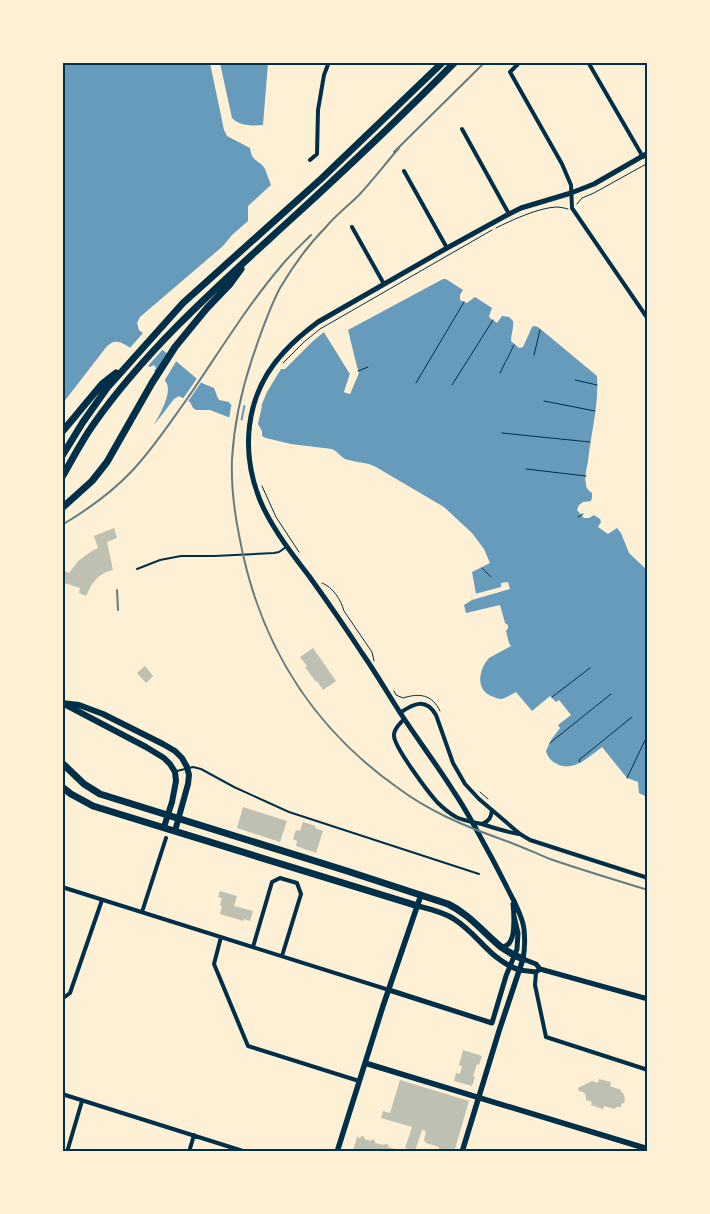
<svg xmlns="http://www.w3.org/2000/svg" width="710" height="1214" viewBox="0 0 710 1214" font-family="'Playfair Display',serif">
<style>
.water{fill:#669bbc}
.pier{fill:#fdf0d5}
.building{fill:#bec0b2}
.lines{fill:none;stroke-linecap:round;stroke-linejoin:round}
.path{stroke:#003049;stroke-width:1}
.service{stroke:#003049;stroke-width:2}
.minor{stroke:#003049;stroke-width:4}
.tertiary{stroke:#003049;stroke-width:5}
.secondary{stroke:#003049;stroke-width:5.5}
.primary{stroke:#003049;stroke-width:6}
.trunk{stroke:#003049;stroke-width:7}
.rail{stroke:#657d81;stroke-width:2}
.neatline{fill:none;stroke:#003049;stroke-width:2}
</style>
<rect width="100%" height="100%" fill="#fdf0d5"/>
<path class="water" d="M63 63H210L224 130 227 136 250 148C252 163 259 159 265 169 267 174 269 180 271 185L248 206V221L232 235 223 246 140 317 137 323 139 330 202 383 214 388 217 396 219 400 229 402 230 404 242 406 244 405 260 409 267 392 281 369H285L313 341 324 332 350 374 344 392 350 394 358 371 348 330 443 279H446L463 290 460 295V300L467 303 475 297 492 308 489 316 490 318 497 323 502 316 509 317 513 321C514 328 511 334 511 341L519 348 523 347 532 327 534 326 538 327 597 376C599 404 591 433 588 461 587 468 584 477 586 484 586 488 588 490 592 493V498L591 501 583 502 579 505 577 510 584 518H589L594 515 600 519 601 522 598 527 608 534 617 528 621 533 629 553 647 570V797L639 793 638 782 627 778 602 747C590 756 575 771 559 765 552 762 548 758 546 751L551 740 560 728 558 725 571 715 559 700 556 702 550 696 532 711 516 692C512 694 506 698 501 699 500 699 495 698 494 697 475 692 478 670 489 658L511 646 509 643 506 631 508 628V625L505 623 500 605 466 613 464 605 472 600 471 595 476 594 472 572 490 563 484 549 472 533 444 507 381 470C371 462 357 463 345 459 340 456 337 451 332 449L291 444 266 438 262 436V431L258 424 228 417 210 410H196L193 408 190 402 179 396 174 399 154 425C159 415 173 393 166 382 163 378 158 374 154 371L156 368 154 365 150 367C142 359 125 339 114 342 110 343 106 347 104 350L63 403Z
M220 63H268L263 125C252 126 240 126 232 118Z"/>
<path class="pier" d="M348 330 353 355 359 373 350 394 344 392 350 374 324 332H327L353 373 347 390 348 391 356 373 351 356 346 331Z
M144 332 164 348 147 367 128 350Z
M168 352 177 360 163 383 154 374Z
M198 377 202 381 187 403 182 400Z
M232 401 244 403 240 422 229 419Z
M246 403 262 406 257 428 256 427 242 423Z
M508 582 510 589 472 600 471 595 501 587V583Z"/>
<path class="building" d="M114 528 117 538 107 542 113 570 106 572 98 577 92 584 86 596 79 593 80 588 64 583 66 579 62 577V570L69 573 78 561 92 551 98 548 94 536Z
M313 648 336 681 323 690 317 681 316 682 305 667 307 666 300 657Z
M145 666 153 676 146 683 137 673Z
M243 807 287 821 280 842 237 828Z
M303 822 316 826 315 828 323 831 316 853 296 846 297 841 293 839 296 830 300 831Z
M220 891 237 896 234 906 253 911 250 921 244 919 243 921 220 914 222 906 220 905 222 898 218 897Z
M463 1050 482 1056 479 1065 477 1064 473 1076 475 1077 472 1086 454 1081 456 1073 460 1074 462 1066 459 1065Z
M599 1079 611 1082 610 1086 621 1090V1092L623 1093 625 1099 624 1103 621 1104V1107H616L615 1109 604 1106 603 1109 591 1105 592 1102 586 1100V1095L583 1092 579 1091 578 1088 592 1081 598 1083Z
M400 1080 469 1101 454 1152H438L439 1147 426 1143 424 1140 426 1131 422 1130 415 1151 405 1148 412 1127 381 1118 383 1111 390 1113Z
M361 1136 365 1137 364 1139 371 1141 372 1139 375 1141V1143L384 1145 385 1144 389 1145 388 1147 407 1152 353 1151 357 1137 361 1138Z"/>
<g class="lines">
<path class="path" d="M577 204 582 198 594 193 648 163
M496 228C512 220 538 208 556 207 560 207 564 208 568 209
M534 355 540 330
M283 363 304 342 320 329 492 230
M358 371 368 367
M500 373 514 345
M575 380 597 385
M416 383 464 302
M452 385 493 320
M544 401 595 411
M502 433 590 442
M526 469 586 476
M262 486 276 517 299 552
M578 517 583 514
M482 568 491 577
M322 583C333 587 341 600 344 611L372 652 374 661
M394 691 396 695 403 698C419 693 432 694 440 711
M552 697 590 668
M550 743 611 694
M580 762 579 760 632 717
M627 778 648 734
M480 792 488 799"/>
<path class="service" d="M137 569 160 560 181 556H214L274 553 279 552 286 547
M177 771 193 767 201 769 234 787 289 812 479 874"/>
<path class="minor" d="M520 62 510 72 562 164 571 185 572 208 648 319
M588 62 643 157
M462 129 509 214
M310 160 317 154 318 110 324 75 329 62
M404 171 447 248
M352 227 384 284
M647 493 648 491
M400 713C414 703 426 698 436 715L453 763 465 784 479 799 520 834 530 840 648 878
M404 719C400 724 394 728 394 735 393 746 429 793 437 802 443 808 449 813 456 817 464 821 473 822 482 824 494 828 506 832 519 834
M482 824C489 821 491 818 492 810
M62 887 389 990
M142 912 166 838
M221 937 214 964 248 1046 359 1081
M253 947 272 882 280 878 297 883 301 894 282 956
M536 972 535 985 546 1037 648 1070
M62 999 70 993 102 900
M62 1094 246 1152
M67 1152 82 1101
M189 1152 194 1135"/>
<path class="tertiary" d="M648 153 594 184 571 193 521 208 509 214 447 248 318 322C306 331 294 341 284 352 244 395 239 454 263 507 275 532 292 554 309 576 327 601 345 627 362 653 376 673 388 694 401 714 418 740 437 765 454 792 467 811 477 831 488 851 497 867 505 884 514 901 518 910 523 919 524 929 525 939 525 949 523 959L536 964 540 969 648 999
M502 947C506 946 509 945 511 940 515 933 514 912 513 904
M519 970 536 972 540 969
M389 990 492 1023 506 976 517 949 518 933 514 916"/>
<path class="secondary" d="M418 906C430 909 444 912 454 919 479 935 489 959 519 970
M365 1063 648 1149
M337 1152 383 1006 421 895
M462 1152 499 1031 523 959"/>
<path class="primary" d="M62 703 79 705 103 714 163 744 175 751 182 758 187 767 189 775 188 784 175 831
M66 705 146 747 164 758 170 764 175 772 176 781 172 802 164 827"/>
<path class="trunk" d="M62 432 102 384 116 373
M62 456 83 422 107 388 183 303 321 179 443 62
M62 477C72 460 81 442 93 425 147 348 219 285 289 221 345 170 401 117 455 62
M62 508 92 481 107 462 152 383 175 347 207 308 230 284 241 269
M62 763 84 784 100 794 347 871 448 904C469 914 483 932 501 947 508 952 515 956 523 959
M62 787 71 794 93 806 418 906"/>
<path class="rail" d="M399 148C385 164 373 180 359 195 348 206 336 215 326 227 308 245 293 266 280 288 268 311 260 335 252 359 241 392 234 425 232 459 231 485 234 510 239 535 258 640 310 726 398 788 429 811 462 825 498 838 516 844 533 852 550 859 582 870 615 880 648 890
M394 152 485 62
M62 525C87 510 111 493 131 472 153 449 169 424 187 399 218 354 246 307 282 265 291 254 301 245 311 235
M117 590 118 610"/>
</g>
<rect width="710" height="1214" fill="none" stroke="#fdf0d5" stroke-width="128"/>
<rect x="64" y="64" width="582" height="1086" class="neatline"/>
</svg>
